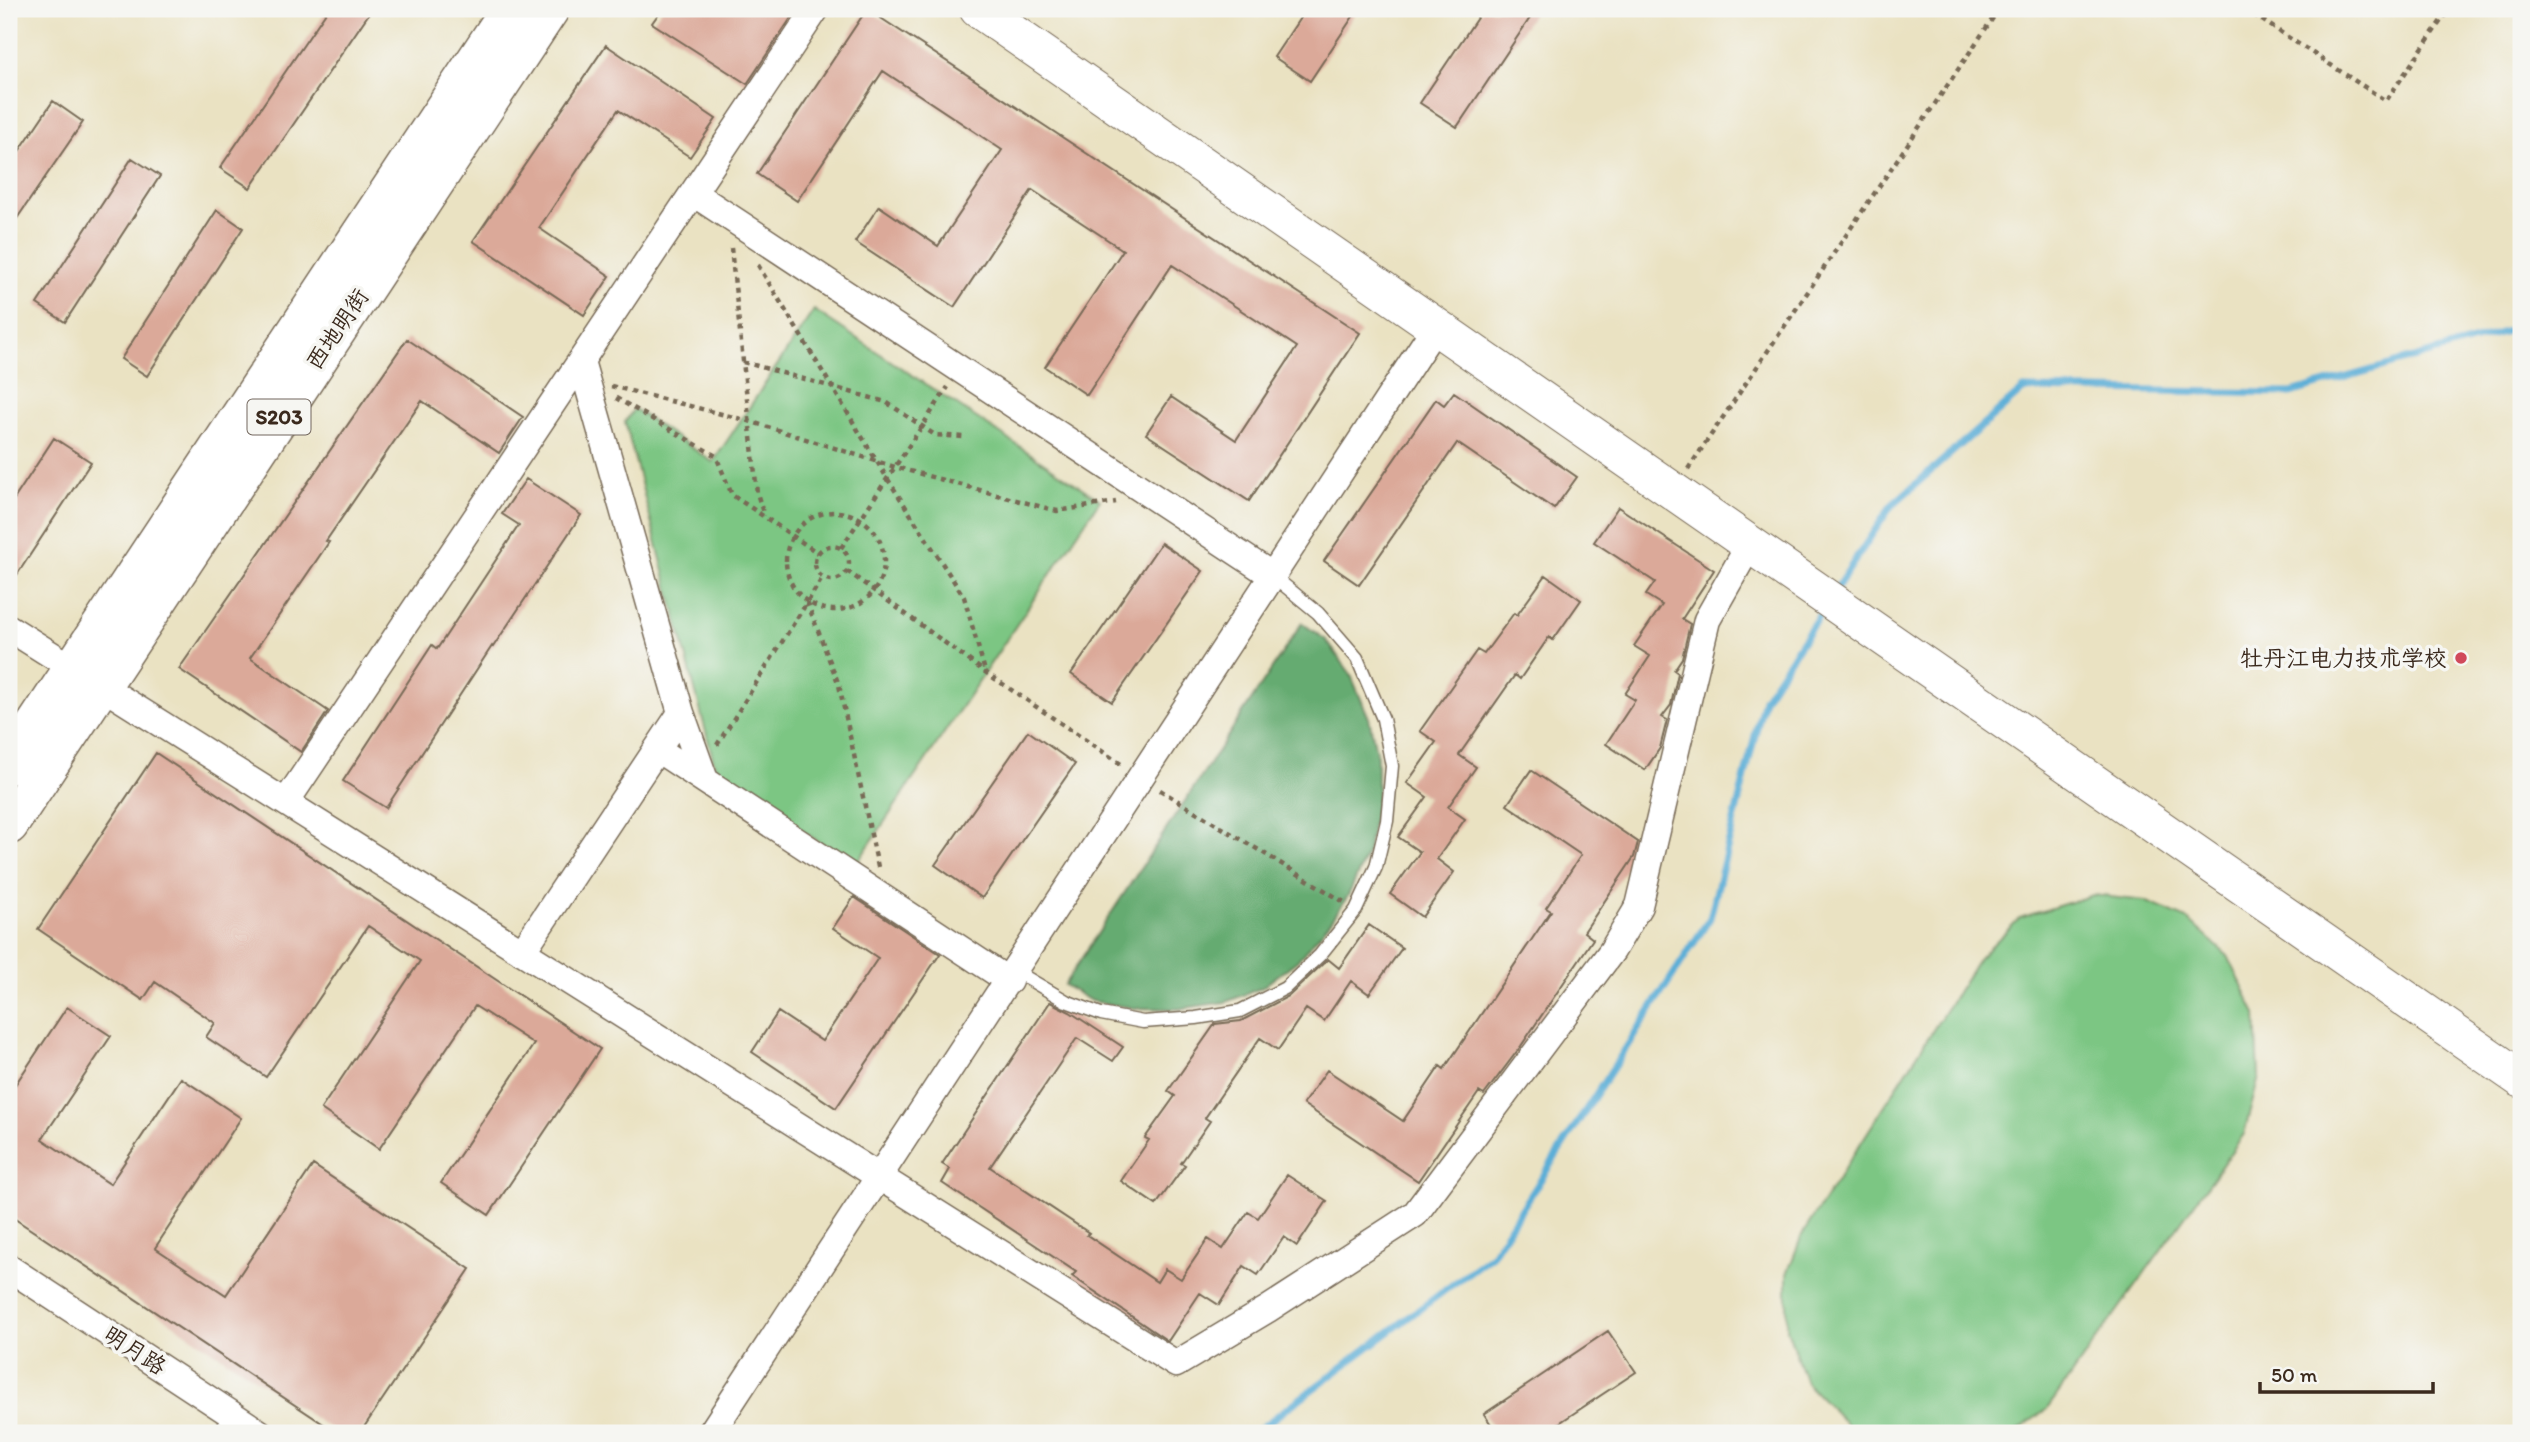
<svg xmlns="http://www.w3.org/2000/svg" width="2530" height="1442" viewBox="0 0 2530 1442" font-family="Itim,'LXGW WenKai TC',sans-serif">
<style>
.green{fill:#7cc683;stroke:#5c7850;stroke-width:2}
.forest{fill:#65ab71;stroke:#506a48;stroke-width:2}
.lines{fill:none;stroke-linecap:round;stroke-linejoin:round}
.stream{stroke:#5baed7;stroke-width:7}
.building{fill:#dba999}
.lane-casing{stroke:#786a57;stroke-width:15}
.street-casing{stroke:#786a57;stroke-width:29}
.secondary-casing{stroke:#786a57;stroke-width:39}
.primary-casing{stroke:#786a57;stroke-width:41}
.path{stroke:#786a57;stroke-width:4.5;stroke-dasharray:5 5;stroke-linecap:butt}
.lane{stroke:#fff;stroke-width:12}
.street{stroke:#fff;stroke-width:26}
.secondary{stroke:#fff;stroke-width:37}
.primary{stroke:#fff;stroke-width:38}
.poi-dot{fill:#d1495b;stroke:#f6f6f2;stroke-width:2.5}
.labels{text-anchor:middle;stroke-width:7;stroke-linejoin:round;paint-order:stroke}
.shield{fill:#f6f6f2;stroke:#73675e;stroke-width:2}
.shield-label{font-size:21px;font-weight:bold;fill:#3b2a1e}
.street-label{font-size:23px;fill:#3b2a1e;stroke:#f6f6f2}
.poi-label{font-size:23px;fill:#3b2a1e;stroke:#f6f6f2;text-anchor:end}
</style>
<rect width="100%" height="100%" fill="#f6f6f2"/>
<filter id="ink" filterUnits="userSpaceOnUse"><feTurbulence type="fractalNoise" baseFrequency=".0143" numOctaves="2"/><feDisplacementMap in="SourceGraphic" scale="14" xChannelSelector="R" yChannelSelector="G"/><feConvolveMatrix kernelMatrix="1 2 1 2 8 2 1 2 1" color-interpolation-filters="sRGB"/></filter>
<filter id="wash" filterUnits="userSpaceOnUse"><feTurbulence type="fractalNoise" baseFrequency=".00686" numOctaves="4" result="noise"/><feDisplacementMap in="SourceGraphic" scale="28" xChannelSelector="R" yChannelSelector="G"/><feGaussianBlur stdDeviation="1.57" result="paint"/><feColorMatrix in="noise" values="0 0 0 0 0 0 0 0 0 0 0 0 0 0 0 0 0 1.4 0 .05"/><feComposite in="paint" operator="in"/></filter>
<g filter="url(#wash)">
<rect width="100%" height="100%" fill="#eae2c2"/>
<path class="green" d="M814 310 1100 500 855 866 717 774 625 422 634 409 713 462Z
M2093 895 2145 901 2187 919 2228 956 2256 1014 2259 1077 2244 1134 2047 1409 2014 1433H1860L1851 1429 1806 1383 1787 1329V1274L1802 1235 1979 958 2020 918Z"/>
<path class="forest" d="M1302 623 1326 640 1350 673 1369 718 1377 756V798L1368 852 1348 896 1331 921 1297 961 1261 988 1226 1002 1178 1009 1134 1008 1091 1001 1064 985Z"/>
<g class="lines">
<path class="stream" d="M1834 592 1891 506 2024 389 2291 393 2521 327
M1254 1433 1492 1255 1710 918 1764 699 1824 608"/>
</g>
<g id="blocks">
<path class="building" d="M328 9H372L250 188 220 168Z
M662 9H797L747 84 652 23Z
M867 9 1360 333 1249 501 1146 434 1171 397 1236 440 1297 347 1172 265 1087 395 1045 367 1123 250 1032 190 954 307 855 242 879 206 938 246 1002 150 883 71 797 201 757 174Z
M1306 9H1358L1310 81 1274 57Z
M1483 9H1536L1457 127 1420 103Z
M606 45 716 119 690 157 618 110 539 228 610 276 584 315 473 241Z
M53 101 83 122 9 230V166Z
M132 158 160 176 65 322 37 304Z
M217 210 243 228 147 376 121 359Z
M407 339 523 417 499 453 422 401 326 541 329 542 250 658 328 711 301 752 179 669Z
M1454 392 1577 477 1554 509 1457 443 1359 585 1324 561 1436 399 1444 405Z
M54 438 91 462 9 587V507Z
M526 479 581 515 493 647 492 646 386 808 343 781 432 645 437 649 519 525 502 514Z
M1618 507 1714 570 1682 619 1690 624 1682 658 1674 670 1678 673 1671 705 1662 717 1667 720 1660 748 1645 770 1606 744 1635 700 1625 694 1650 656 1634 646 1662 605 1646 595 1655 582 1594 542Z
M1161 543 1203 571 1112 702 1071 674Z
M1546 575 1581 600 1553 640 1549 637 1520 679 1515 675 1459 755 1476 767 1448 807 1465 819 1437 859 1454 872 1422 917 1390 894 1420 852 1398 837 1427 797 1407 783 1436 742 1420 731 1477 650 1484 654 1514 613 1517 615Z
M1028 731 1075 764 982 898 935 865Z
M156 753 600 1049 489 1215 441 1183 534 1044 475 1006 379 1149 321 1109 420 961 368 926 266 1077 206 1037 215 1023 155 982 143 1000 38 929Z
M1531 770 1638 842 1634 857 1584 932 1593 939 1521 1046 1484 1095 1479 1092 1418 1181 1303 1104 1327 1070 1403 1121 1440 1066 1444 1069 1551 911 1546 908 1581 855 1507 805Z
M854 897 940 954 836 1108 752 1052 778 1012 822 1041 878 958 833 928Z
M1369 925 1402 948 1369 994 1351 981 1324 1021 1306 1009 1278 1050 1260 1038 1205 1118 1210 1121 1181 1163 1185 1165 1156 1205 1121 1181 1149 1140 1145 1138 1175 1096 1168 1091 1215 1024 1241 1021 1289 996 1328 959 1339 968Z
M1050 1002 1070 1012 1123 1047 1113 1061 1077 1038 990 1167 1089 1233 1087 1235 1157 1282 1165 1269 1181 1279 1208 1239 1223 1249 1248 1212 1258 1218 1287 1175 1327 1201 1297 1246 1284 1237 1258 1275 1244 1266 1219 1305 1200 1293 1168 1341 1072 1276 1076 1272 942 1183 950 1169 942 1164Z
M67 1007 111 1036 42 1139 110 1184 181 1078 241 1118 155 1248 226 1295 313 1165 470 1269 360 1433H337L9 1215V1094Z
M1608 1331 1636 1372 1544 1433H1497L1484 1414Z"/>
</g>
</g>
<g filter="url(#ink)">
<use href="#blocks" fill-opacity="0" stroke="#786a57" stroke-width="2"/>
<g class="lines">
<g class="lane-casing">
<path id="lane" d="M1015 971 1066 1001 1101 1014 1143 1022 1196 1018 1240 1011 1285 988 1320 955 1356 910 1376 867 1387 821 1392 766 1383 719 1357 658 1318 613 1273 576"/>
</g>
<g class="street-casing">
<path id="street" d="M693 193 1273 576
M9 628 1176 1364 1268 1309 1415 1214 1612 951 1639 906 1707 620 1750 544
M681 713 705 780
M657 749 1009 981
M286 802 816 9
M522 952 681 713 581 361
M9 1268 260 1433
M711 1433 1436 326"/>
</g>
<g class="secondary-casing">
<path id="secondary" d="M978 9 2521 1079"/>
</g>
<g class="primary-casing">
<path id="primary" d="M9 765 510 9
M9 825 550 9"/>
</g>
<path class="path" d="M2245 9 2386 101 2449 9
M731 248 757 493 764 516
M758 265 887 478 964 597 985 671
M743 362 886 402 935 435 963 437
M611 386 749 421 895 467 1057 511 1116 502
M616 398 716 456 732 495 818 553
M1688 469 1999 9
M786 561a49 49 0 1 1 98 0a49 49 0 1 1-98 0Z
M815 563a17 17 0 1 1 34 0a17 17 0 1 1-34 0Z
M841 548 948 387
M847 571 985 672 1121 764
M807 602 839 685 878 867
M717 745 823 577
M1160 790 1344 902"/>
<use href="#lane" class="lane"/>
<use href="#street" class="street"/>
<use href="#secondary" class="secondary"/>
<use href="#primary" class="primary"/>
</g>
</g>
<circle class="poi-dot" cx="2461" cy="658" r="7"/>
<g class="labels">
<rect class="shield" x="247.5" y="399.5" width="63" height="35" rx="5"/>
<g class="shield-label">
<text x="279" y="424">S203</text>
</g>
<g class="street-label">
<text transform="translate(337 329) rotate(-56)" y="8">西地明街</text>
<text transform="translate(135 1350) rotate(33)" y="8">明月路</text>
</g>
<g class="poi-label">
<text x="2447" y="666">牡丹江电力技术学校</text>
</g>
</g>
<rect width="2530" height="1442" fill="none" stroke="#f6f6f2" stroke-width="35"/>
<path d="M2260 1382v10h173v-10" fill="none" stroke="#3b2a1e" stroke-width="3.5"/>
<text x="2271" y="1382" font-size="21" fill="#3b2a1e" stroke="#f6f6f2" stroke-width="5" paint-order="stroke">50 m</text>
</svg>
